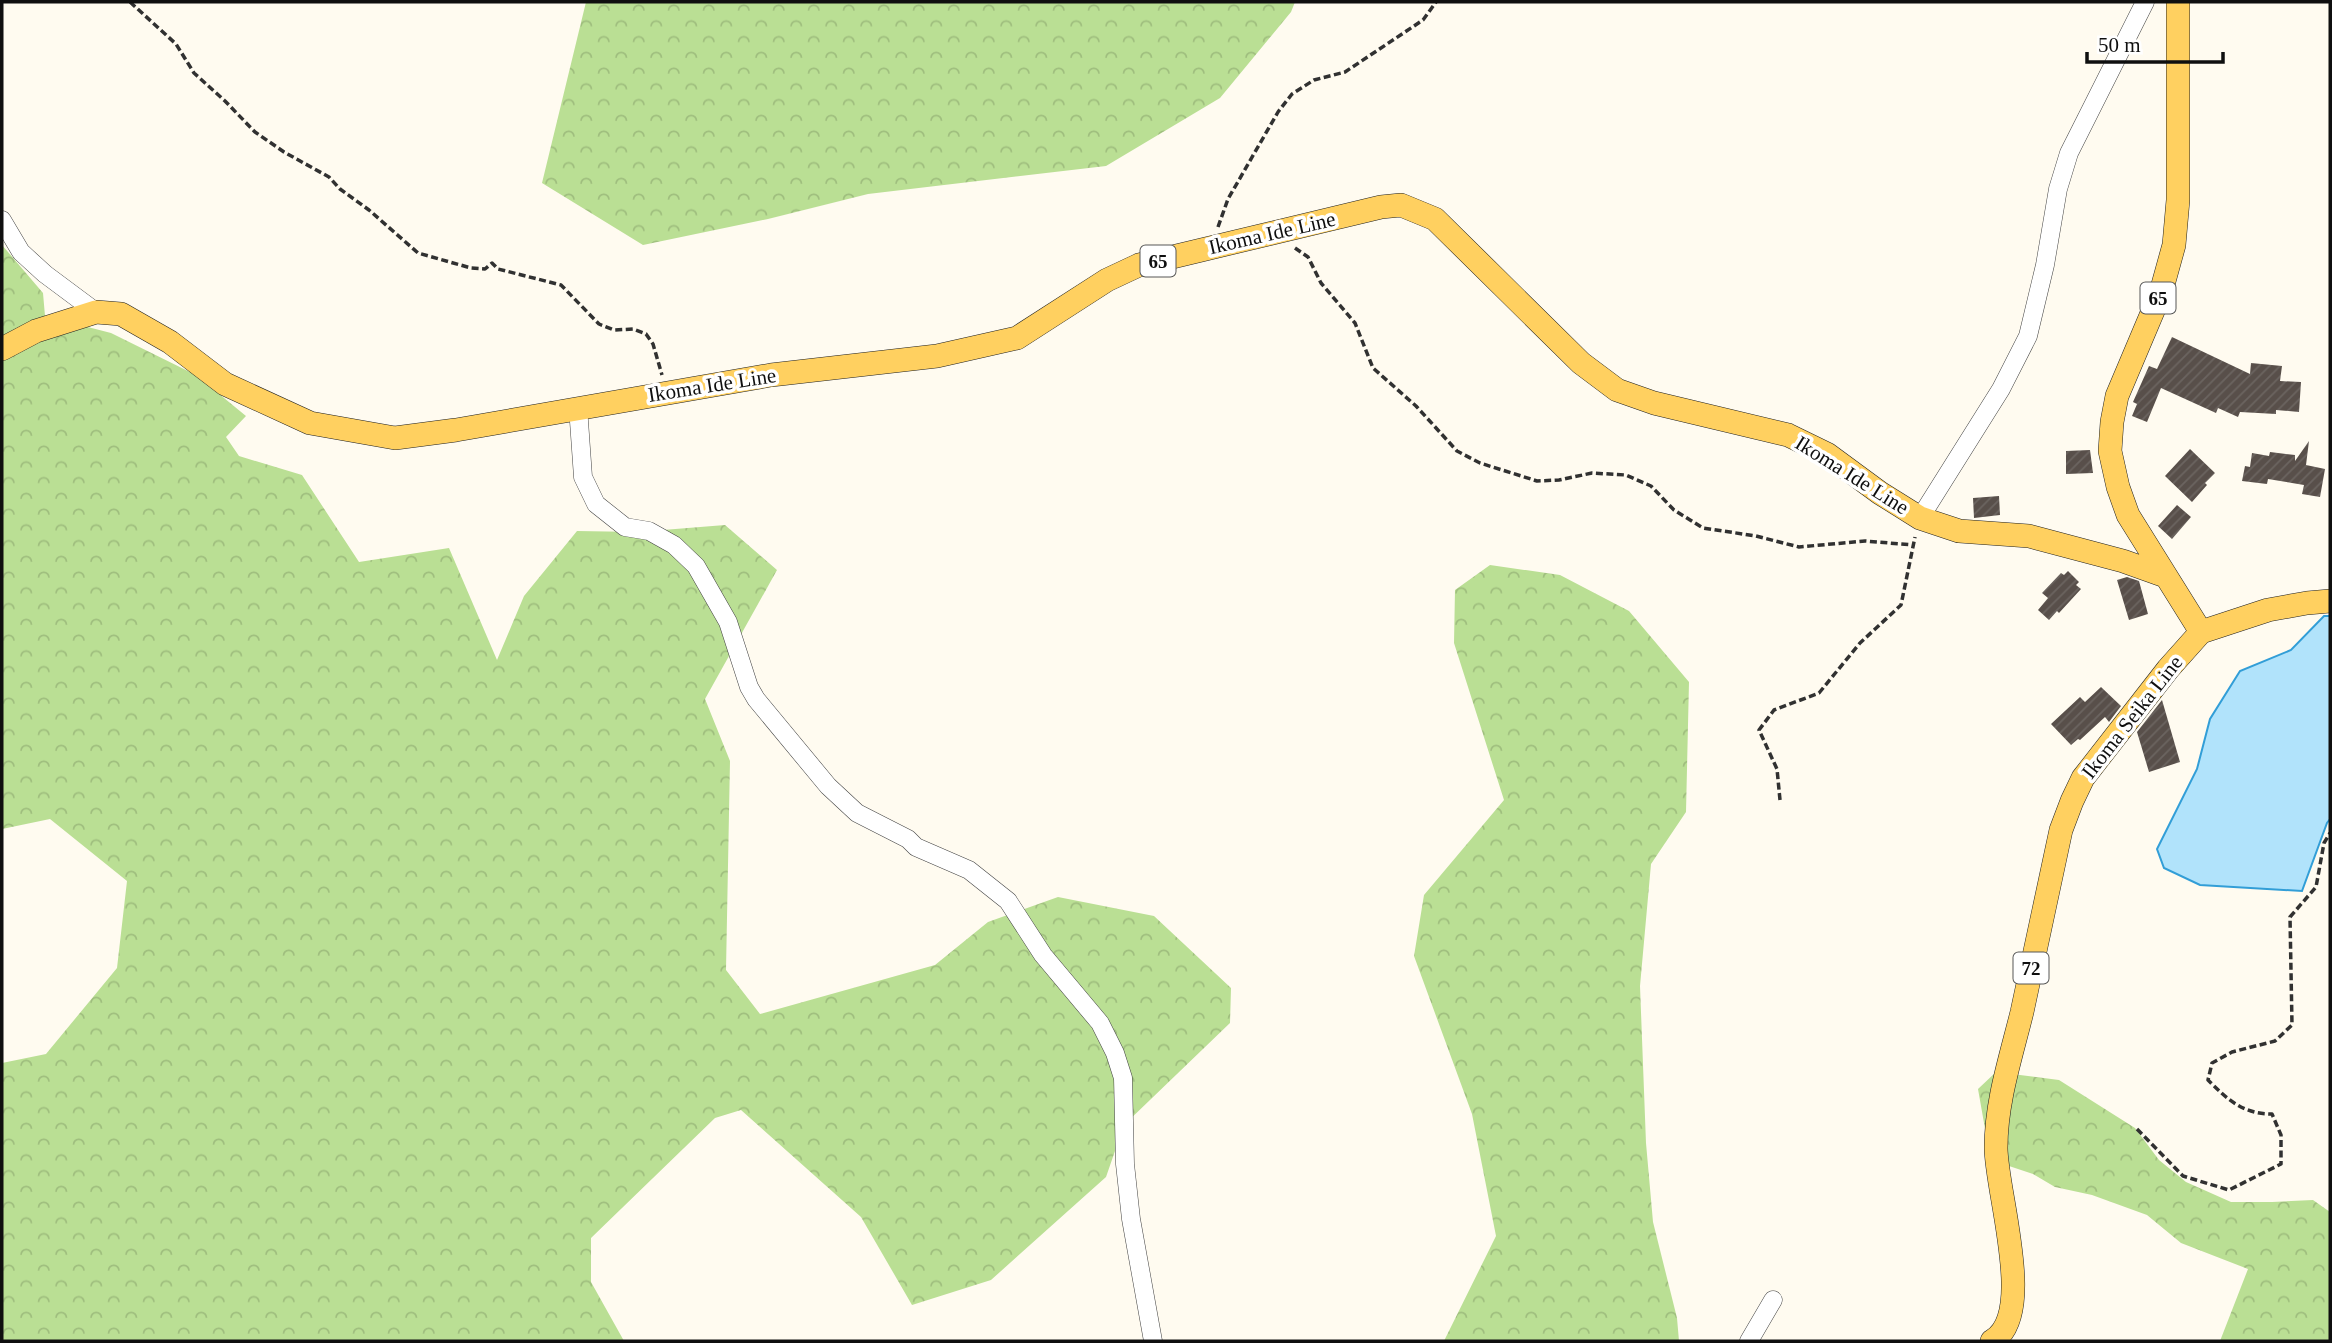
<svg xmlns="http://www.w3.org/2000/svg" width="2332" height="1343" viewBox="0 0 2332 1343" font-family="'Times New Roman',serif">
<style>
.forest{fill:url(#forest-crowns)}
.water{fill:#b1e3fb;stroke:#329ed7;stroke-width:2}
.building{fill:url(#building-hatch)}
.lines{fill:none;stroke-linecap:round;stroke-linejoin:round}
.minor-casing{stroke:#424242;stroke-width:19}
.major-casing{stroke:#202020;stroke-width:24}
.path{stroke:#313131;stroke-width:3.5;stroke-dasharray:7 3.5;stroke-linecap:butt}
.minor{stroke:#fff;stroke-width:18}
.major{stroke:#ffd060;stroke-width:23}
.labels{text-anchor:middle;stroke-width:7;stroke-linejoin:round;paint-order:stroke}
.shield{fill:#fff;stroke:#575757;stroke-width:2}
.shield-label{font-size:19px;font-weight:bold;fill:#0f0f0f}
.street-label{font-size:21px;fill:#0f0f0f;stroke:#fff}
</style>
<defs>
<pattern id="forest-crowns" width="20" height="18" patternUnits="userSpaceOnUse" patternTransform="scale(1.75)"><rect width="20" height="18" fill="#badf94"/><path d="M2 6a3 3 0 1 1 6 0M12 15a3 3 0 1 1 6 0" fill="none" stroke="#9fbe7e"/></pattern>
<pattern id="building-hatch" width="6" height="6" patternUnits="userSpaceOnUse" patternTransform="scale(1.75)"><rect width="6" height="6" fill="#584f4a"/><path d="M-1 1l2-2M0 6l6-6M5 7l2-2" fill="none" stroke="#6b6460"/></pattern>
</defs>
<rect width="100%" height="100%" fill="#fffbf0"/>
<path class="forest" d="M586 2H1295L1291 12 1220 98 1106 166 868 194 768 219 643 245 542 183Z
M2 245 43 293 45 316 111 333 196 375 246 416 226 437 239 456 302 475 359 562 449 548 497 660 524 596 577 531 638 532 725 525 777 570 705 699 730 761 726 970 760 1014 935 965 988 922 1058 897 1154 916 1231 988 1230 1023 1124 1125 1106 1177 991 1280 912 1305 861 1217 741 1110 715 1118 591 1238V1282L624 1341H2V1063L46 1054 117 968 127 881 50 819 2 829Z
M1490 565 1560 575 1629 611 1689 682 1686 812 1651 864 1640 986 1646 1143 1653 1222 1677 1318 1679 1341H1444L1496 1236 1472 1114 1414 956 1424 895 1504 800 1454 643 1455 590Z
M1996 1072 2059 1080 2135 1128 2159 1160 2186 1182 2231 1202H2272L2313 1200 2330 1212V1341H2220L2248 1269 2181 1243 2147 1215 2092 1195 2055 1187 2033 1174 1994 1161 1987 1140 1978 1089Z"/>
<path class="water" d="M2324 616H2330V819L2327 823 2302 891 2200 885 2164 868 2157 849 2197 769 2210 719 2240 671 2291 650Z"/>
<path class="building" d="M2172 337 2250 374 2251 363 2282 366 2280 381 2301 382 2299 412 2276 410V414L2240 412 2238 417 2218 408 2216 413 2161 388 2147 422 2132 416 2137 404 2133 402 2149 366 2157 369Z
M2309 441 2306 465 2325 469 2320 497 2302 494 2304 485 2268 479 2267 484 2242 481 2245 466 2250 467 2252 453 2269 456 2270 452 2295 455V461Z
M2190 449 2215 473 2205 483 2207 485 2192 502 2165 476Z
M2090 450 2093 473 2066 474V451Z
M1999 496 2000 515 1974 518 1973 498Z
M2177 505 2191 517 2172 539 2158 526Z
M2068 571 2079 582 2076 585 2081 589 2059 613 2057 611 2049 620 2038 610 2048 598 2042 593 2061 573 2064 575Z
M2127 577 2139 581 2148 614 2129 620 2117 580Z
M2101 687 2121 706 2109 722 2105 717 2080 740 2078 739 2071 745 2051 724 2080 697 2085 702Z
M2162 700 2180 762 2149 772 2137 732Z"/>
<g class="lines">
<g class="minor-casing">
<path id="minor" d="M2 220 21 252 45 274 96 312
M578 407 583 477 596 504 625 527 649 531 674 545 696 566 728 622 749 687 756 699 828 786 857 813 908 839 916 847 969 870 1008 901 1043 955 1100 1023 1115 1053 1123 1078 1125 1164 1131 1219 1153 1341
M1920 518 2001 389 2028 336 2045 265 2058 189 2069 153 2145 2
M1749 1341 1773 1300"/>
</g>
<g class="major-casing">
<path id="major" d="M2178 2V200L2174 245 2161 292 2117 396 2112 422 2110 451 2118 487 2128 515 2201 632
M2 349 36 331 96 312 121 314 170 342 225 384 310 423 395 438 456 430 771 375 937 356 1017 338 1107 280 1139 265 1381 207 1401 205 1435 219 1581 363 1617 390 1654 403 1788 435 1827 454 1880 493 1920 518 1959 531 2029 536 2123 561 2165 576
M1992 1341C2037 1316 1996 1192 1996 1148 1996 1101 2011 1057 2022 1012 2035 951 2048 890 2061 830L2072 801 2083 778 2168 669 2201 632 2268 610 2307 603 2330 601"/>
</g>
<path class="path" d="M130 2 176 44 194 73 225 101 255 132 284 152 329 177 340 189 369 210 418 253 471 268 485 269 492 263 498 269 561 285 599 324 614 330 633 329 646 334 653 344 662 375
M1218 227 1228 199 1278 112 1292 94 1314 80 1345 72 1423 20 1436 2
M1295 248 1308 257 1321 283 1355 323 1373 368 1416 406 1457 451 1480 463 1537 481 1559 480 1592 473 1626 475 1651 486 1674 510 1703 528 1756 536 1799 547 1865 541 1913 545
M1780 800 1777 769 1759 730 1774 710 1819 693 1860 643 1901 605 1915 537
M2137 1129 2183 1176 2229 1190 2281 1164V1135L2272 1114C2243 1114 2228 1100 2208 1080L2212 1063 2232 1052 2275 1041 2292 1025 2290 917 2316 887 2324 843 2330 833"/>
<use href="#minor" class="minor"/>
<use href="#major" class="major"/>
</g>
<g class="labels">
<g class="shield">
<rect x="1140.5" y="245.5" width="35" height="31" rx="5"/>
<rect x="2140.5" y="282.5" width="35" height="31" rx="5"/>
<rect x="2013.5" y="952.5" width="35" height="31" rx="5"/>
</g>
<g class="shield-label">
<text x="1158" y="268">65</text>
<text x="2158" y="305">65</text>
<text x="2031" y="975">72</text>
</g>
<g class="street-label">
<text transform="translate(1272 233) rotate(-13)" y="7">Ikoma Ide Line</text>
<text transform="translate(712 385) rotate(-9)" y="7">Ikoma Ide Line</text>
<text transform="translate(1852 475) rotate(32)" y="7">Ikoma Ide Line</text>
<text transform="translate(2132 717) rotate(-52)" y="7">Ikoma Seika Line</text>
</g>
</g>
<rect width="2332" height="1343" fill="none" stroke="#0f0f0f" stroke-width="7"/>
<path d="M2087 52v10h136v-10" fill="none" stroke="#0f0f0f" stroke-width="3.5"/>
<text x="2098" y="52" font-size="21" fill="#0f0f0f" stroke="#ffffff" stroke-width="5" paint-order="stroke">50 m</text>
</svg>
